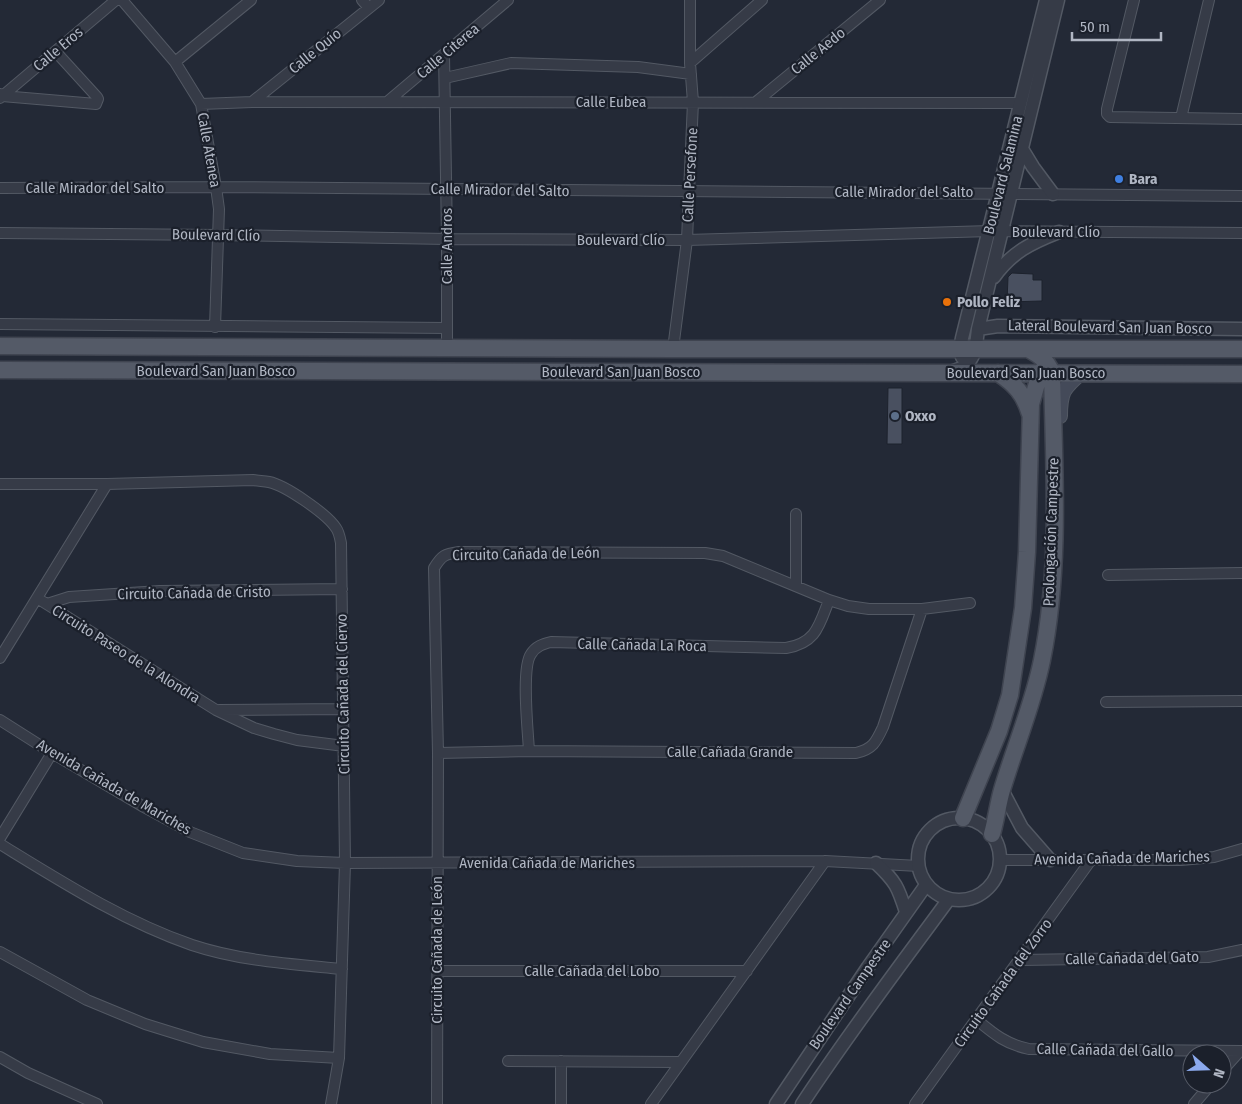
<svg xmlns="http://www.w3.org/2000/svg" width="1242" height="1104" viewBox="0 0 1242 1104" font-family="'Fira Sans Condensed',sans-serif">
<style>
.building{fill:#495060;stroke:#1d222d}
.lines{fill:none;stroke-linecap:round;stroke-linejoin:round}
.minor-casing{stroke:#535964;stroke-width:12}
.tertiary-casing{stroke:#535964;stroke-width:15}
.secondary-casing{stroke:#535964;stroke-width:16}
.primary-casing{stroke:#3f4450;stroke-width:19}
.minor{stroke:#363b47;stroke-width:10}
.tertiary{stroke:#363b47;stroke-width:12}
.secondary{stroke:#444a59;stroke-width:14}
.primary{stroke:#545a67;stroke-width:16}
.shop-dot{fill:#3f7fe0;stroke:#1b202b;stroke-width:2}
.food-dot{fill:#e8710a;stroke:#1b202b;stroke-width:2}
.service-dot{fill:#5c6f8a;stroke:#1b202b;stroke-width:2}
.labels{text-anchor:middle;stroke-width:4.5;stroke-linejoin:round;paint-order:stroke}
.street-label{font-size:15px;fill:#b0b6c3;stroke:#1b202b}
.poi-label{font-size:15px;font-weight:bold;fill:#b0b6c3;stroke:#1b202b;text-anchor:start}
</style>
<rect width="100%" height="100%" fill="#232936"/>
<path class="building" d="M1012 273 1033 274V280H1042V301L1007 302 1008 277Z
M888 388H902V444H887Z"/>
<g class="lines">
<g class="minor-casing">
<path id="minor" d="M122 0 175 62 201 104 216 187 219 209 215 327
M362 0 369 8
M1134 0 1107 109V114L1110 117 1242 119
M444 55 447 239V347
M175 62 251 0
M690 63 762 0
M445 78 511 63 638 67 691 74
M0 94 2 96 96 104 98 99 97 97 56 52
M0 98 116 0
M252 102 379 0
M387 102 508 0
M756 102 880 0
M201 104 252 102 1021 103
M1181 118 1209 0
M0 188 216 187 1242 196
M0 233 219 235 447 239 687 240 990 231 1242 233
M0 324 447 328
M673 349 687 240 689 192 693 102 690 63V0
M0 484H107L253 480C258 481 264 481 269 482 285 485 327 514 336 528 339 532 340 538 341 543L345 863 339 1058 331 1104
M796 514V586
M1108 575 1242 573
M37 598 216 710 254 728 274 734 297 740 344 746
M47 604 69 597 160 591 342 589
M0 658 107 484
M1106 702 1242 701
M219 710 343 709
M0 720 52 753 144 807 190 832 243 853 297 861 345 863 825 861 919 866
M529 751C528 731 521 668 531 654 536 646 543 644 551 642L786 648C816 643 819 626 829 600
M438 753 529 751 856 753C873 749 876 742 883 727L922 609
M0 838 52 753
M0 844C62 882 123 921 192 945 240 961 292 964 342 969
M1001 860H1181L1214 857 1242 849
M0 952 87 1000 145 1024 203 1042 270 1054 339 1058
M1021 960 1208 957 1242 950
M437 971H747
M977 1020C995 1035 1006 1044 1029 1049L1242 1051
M0 1057 28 1073 97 1104
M508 1061 680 1062
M561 1061V1104
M1222 1071 1239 1052
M437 1104 438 753 434 568C442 555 445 554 459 552L705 553 723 556 829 600 848 606 869 609H922L970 603
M651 1104 825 861
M915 1104 1091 860
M1194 1104 1211 1084"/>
</g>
<g class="tertiary-casing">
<path id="tertiary" d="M1022 149 1033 167 1053 194
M994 277C1012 252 1031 243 1059 232
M978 329 998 326 1242 329
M962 357 960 349 962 338 1046 0
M953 371C975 366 976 348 978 329L1058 0
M1002 790 1022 828 1050 860
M918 859a41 41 0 1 1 82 0a41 41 0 1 1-82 0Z
M876 863C896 882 898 887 906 912
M776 1104 868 967 926 885
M802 1104C848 1034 899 967 949 899"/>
</g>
<g class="secondary-casing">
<path id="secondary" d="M1060 416C1060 393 1063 388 1081 373"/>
</g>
<g class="primary-casing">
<path id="primary" d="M0 346 673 349H1242
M0 370 1242 374
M998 373C1015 384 1024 394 1030 414
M963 818 999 731 1010 695 1023 608 1027 552 1031 404 1038 380 1045 366
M992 834C996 820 998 804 1002 790 1015 746 1033 705 1042 660 1061 566 1054 468 1052 373 1047 360 1039 355 1028 349"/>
</g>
<use href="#minor" class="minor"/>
<use href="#tertiary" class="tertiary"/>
<use href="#secondary" class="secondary"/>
<use href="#primary" class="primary"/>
</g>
<circle class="shop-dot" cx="1119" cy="179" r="5"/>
<circle class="food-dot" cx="947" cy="302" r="5"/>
<circle class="service-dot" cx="895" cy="416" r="5"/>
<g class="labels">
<g class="street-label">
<text transform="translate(58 49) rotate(-40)" y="5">Calle Eros</text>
<text transform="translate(315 51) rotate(-39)" y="5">Calle Quío</text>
<text transform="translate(448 51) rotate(-40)" y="5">Calle Citerea</text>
<text transform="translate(818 51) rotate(-39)" y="5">Calle Aedo</text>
<text x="611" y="107">Calle Eubea</text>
<text transform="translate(209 150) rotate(80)" y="5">Calle Atenea</text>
<text transform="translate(690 175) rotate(-87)" y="5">Calle Persefone</text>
<text transform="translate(1003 175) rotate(-76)" y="5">Boulevard Salamina</text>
<text x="95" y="193">Calle Mirador del Salto</text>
<text transform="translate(500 190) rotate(1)" y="5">Calle Mirador del Salto</text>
<text x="904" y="197">Calle Mirador del Salto</text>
<text x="1056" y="237">Boulevard Clío</text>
<text transform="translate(216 235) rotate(1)" y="5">Boulevard Clío</text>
<text x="621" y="245">Boulevard Clío</text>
<text transform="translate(447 246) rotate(-90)" y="5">Calle Andros</text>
<text transform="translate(1110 327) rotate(1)" y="5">Lateral Boulevard San Juan Bosco</text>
<text x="216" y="376">Boulevard San Juan Bosco</text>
<text x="621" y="377">Boulevard San Juan Bosco</text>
<text x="1026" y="378">Boulevard San Juan Bosco</text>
<text transform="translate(1051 532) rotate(-88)" y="5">Prolongación Campestre</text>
<text transform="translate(526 554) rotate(-1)" y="5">Circuito Cañada de León</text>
<text transform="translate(194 593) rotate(-1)" y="5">Circuito Cañada de Cristo</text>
<text transform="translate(642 645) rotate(1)" y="5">Calle Cañada La Roca</text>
<text transform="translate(126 654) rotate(32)" y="5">Circuito Paseo de la Alondra</text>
<text transform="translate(343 694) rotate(-91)" y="5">Circuito Cañada del Ciervo</text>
<text x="730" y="757">Calle Cañada Grande</text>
<text transform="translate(114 787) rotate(30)" y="5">Avenida Cañada de Mariches</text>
<text transform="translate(1122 858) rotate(-1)" y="5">Avenida Cañada de Mariches</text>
<text x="547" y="868">Avenida Cañada de Mariches</text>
<text transform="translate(437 950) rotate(-90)" y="5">Circuito Cañada de León</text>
<text transform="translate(1132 958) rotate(-1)" y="5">Calle Cañada del Gato</text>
<text x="592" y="976">Calle Cañada del Lobo</text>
<text transform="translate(1003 983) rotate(-54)" y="5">Circuito Cañada del Zorro</text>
<text transform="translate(850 994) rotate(-55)" y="5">Boulevard Campestre</text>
<text transform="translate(1105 1050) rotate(1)" y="5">Calle Cañada del Gallo</text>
</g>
<g class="poi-label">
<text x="1129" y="184">Bara</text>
<text x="957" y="307">Pollo Feliz</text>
<text x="905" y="421">Oxxo</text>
</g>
</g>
<g transform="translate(1207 1069) rotate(110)"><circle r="24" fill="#1b202b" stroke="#575c68"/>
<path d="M0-4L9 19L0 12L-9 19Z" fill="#8ba9ed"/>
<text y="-8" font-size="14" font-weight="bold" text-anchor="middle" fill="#b0b6c3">N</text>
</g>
<path d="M1072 32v8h89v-8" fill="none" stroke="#b0b6c3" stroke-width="2.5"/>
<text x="1080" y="32" font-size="15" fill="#b0b6c3" stroke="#1b202b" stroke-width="4" paint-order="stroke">50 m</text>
</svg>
